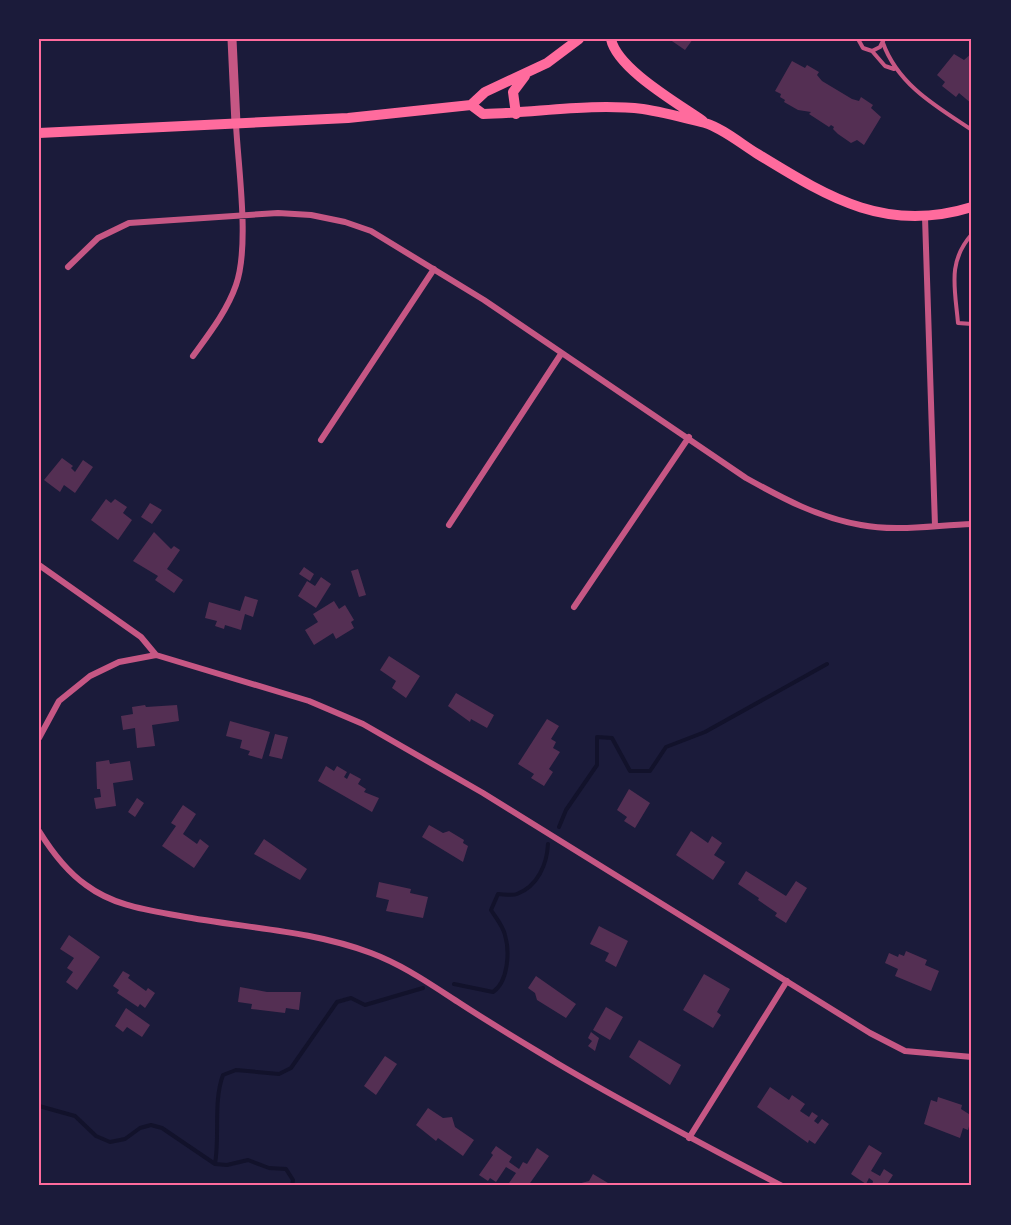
<svg xmlns="http://www.w3.org/2000/svg" width="1011" height="1225" viewBox="0 0 1011 1225" font-family="'Nunito Sans',sans-serif">
<style>
.lines{fill:none;stroke-linecap:round;stroke-linejoin:round}
.stream{stroke:#12122b;stroke-width:4}
.building{fill:#542f53}
.service{stroke:#c65784;stroke-width:4}
.minor{stroke:#c65784;stroke-width:6}
.tertiary{stroke:#c65784;stroke-width:9}
.secondary{stroke:#ff6b9d;stroke-width:10}
.neatline{fill:none;stroke:#ff6b9d;stroke-width:2}
</style>
<rect width="100%" height="100%" fill="#1b1b3a"/>
<g class="lines">
<path class="stream" d="M559 827 566 810 597 765V737L612 738 630 771H650L666 747 705 732 827 664
M454 984 493 992C508 982 510 952 505 935 503 926 496 918 491 910L498 894C503 894 512 896 517 894 538 886 547 864 548 844
M39 1106 75 1116 96 1136 110 1142 125 1139 140 1128 151 1125 162 1128 215 1164 227 1165 248 1160 269 1168 286 1169 293 1180 292 1186
M215 1164C220 1135 213 1102 223 1075L236 1070 279 1074 291 1068 337 1002 351 998 365 1005 423 988"/>
</g>
<path class="building" d="M669 39H693L685 50Z
M972 53V104L959 93 956 97 942 86 945 82 937 75 954 54 964 60Z
M792 61 805 68 807 65 819 72 817 75 822 81 852 99 859 101 861 97 873 105 871 108 881 117 864 145 857 140 851 143 838 134 833 129 834 127 831 125 829 127 809 114 811 112 798 110 784 102 785 100 780 97 781 94 775 91Z
M62 458 73 466 71 468 75 472 83 460 93 467 75 493 64 485 60 492 44 480Z
M106 499 111 503 115 499 127 507 123 513 132 520 118 540 91 520Z
M150 503 162 510 152 524 141 517Z
M154 532 171 549 174 546 180 550 167 569 183 580 174 593 155 580 158 576 133 561Z
M304 567 314 574 310 581 299 574Z
M358 569 366 595 359 597 351 571Z
M321 577 331 584 316 608 298 596 307 581 315 586Z
M245 596 258 600 253 617 245 614 241 630 225 625 224 629 215 626 217 621 205 618 209 602 240 611Z
M334 601 339 609 345 605 354 620 351 622 354 628 336 639 333 633 314 645 305 630 318 622 313 614Z
M389 656 420 676 406 698 392 688 396 681 380 670Z
M456 693 494 715 487 728 471 719 470 722 448 706Z
M145 705 146 707 177 705 179 721 152 725 155 746 137 748 135 728 123 730 121 716 133 714 132 707Z
M547 719 559 726 551 739 556 742 553 748 560 752 549 769 553 772 544 786 531 778 534 774 518 764Z
M230 721 270 732 262 759 248 755 250 751 240 748 242 740 226 736Z
M275 734 288 737 282 759 269 756Z
M109 760 110 764 130 761 133 780 113 783 116 806 96 809 94 798 101 797 100 789H97L96 762Z
M326 766 334 771 337 766 347 772 344 777 347 779 350 773 361 779 358 784 366 789 364 792 379 798 372 812 318 781Z
M629 789 650 803 635 828 624 821 627 817 617 810Z
M137 798 144 803 135 817 128 812Z
M183 805 196 814 183 834 197 844 200 839 209 846 194 868 162 846 176 826 171 823Z
M429 825 443 833 449 831 464 840 463 843 468 846 463 862 422 837Z
M691 831 708 843 712 836 722 843 714 855 725 862 713 880 676 855Z
M264 839 307 869 300 880 254 854Z
M746 871 786 896 796 881 807 888 786 923 775 916 777 913 758 900 759 898 738 884Z
M379 882 411 889 410 893 428 897 423 918 386 911 389 900 376 897Z
M599 926 628 941 616 967 605 961 609 953 590 944Z
M69 935 100 957 77 990 66 982 73 972 67 968 74 958 60 949Z
M906 951 927 960 925 965 939 971 931 991 895 976 898 969 885 963 889 953 898 957 899 954 904 956Z
M123 971 130 975 128 978 146 991 148 988 155 993 145 1008 140 1004 138 1007 117 993 119 990 113 986Z
M704 974 730 989 717 1012 721 1015 713 1028 683 1010Z
M536 976 576 1004 566 1018 537 1000 535 993 528 988Z
M240 987 267 992H301L299 1010 286 1008 285 1013 251 1009 252 1004 238 1002Z
M606 1007 623 1017 610 1040 593 1030Z
M126 1008 150 1025 142 1037 127 1027 123 1032 115 1026Z
M591 1032 599 1038 595 1051 588 1046 592 1041 588 1038Z
M639 1040 681 1065 670 1085 629 1057Z
M385 1056 397 1064 376 1095 364 1086Z
M770 1087 789 1100 792 1095 805 1104 800 1111 809 1117 812 1112 818 1116 814 1121 818 1124 822 1119 829 1124 815 1144 809 1140 808 1143 757 1107Z
M938 1097 962 1105 961 1109 972 1116 968 1130 963 1128 960 1138 924 1124 931 1100 937 1102Z
M428 1108 443 1118 452 1117 455 1127 474 1140 463 1156 438 1138 436 1141 416 1125Z
M869 1145 882 1153 871 1171 880 1176 884 1169 893 1175 886 1186H872L873 1181 869 1178 866 1184 851 1174Z
M496 1146 512 1157 509 1162 519 1169 523 1162 527 1164 537 1148 549 1156 528 1186H507L516 1173 506 1167 496 1182 490 1178 488 1181 479 1175 493 1155 491 1153Z
M593 1174 608 1183 606 1186H570L589 1181Z"/>
<g class="lines">
<path class="service" d="M858 39 863 48 872 51 880 47 884 39
M883 43C898 85 937 107 972 130
M872 51 885 66 894 69
M972 234C947 262 955 288 958 323L972 324"/>
<path class="minor" d="M925 217 935 526
M68 267 98 238 129 223 278 213 311 215 345 222 371 231 484 300 746 478C782 498 819 518 861 525 896 532 936 525 972 524
M193 356C209 334 227 311 236 285 250 245 238 167 236 124
M321 440 434 269
M449 525 561 354
M39 565 141 637 156 655
M574 607 689 437
M39 738 59 701 90 676 119 662 156 655 309 701 363 724 483 793 870 1033 905 1051 972 1057
M39 831C52 852 66 871 86 885 114 906 147 910 180 916 243 928 311 930 371 953 403 965 430 984 458 1002 490 1023 522 1042 555 1062 629 1106 706 1146 782 1186
M689 1138 787 981"/>
<path class="tertiary" d="M232 39 236 124"/>
<path class="secondary" d="M611 39C617 69 679 104 703 121
M471 105 485 92 547 63 579 39
M516 114 513 92 525 76
M39 133 348 118 471 105 483 114C536 113 590 103 643 109 663 112 685 118 705 123 722 128 740 143 756 153 828 197 885 234 972 207"/>
</g>
<rect width="1011" height="1225" fill="none" stroke="#1b1b3a" stroke-width="81"/>
<rect x="40" y="40" width="930" height="1144" class="neatline"/>
</svg>
